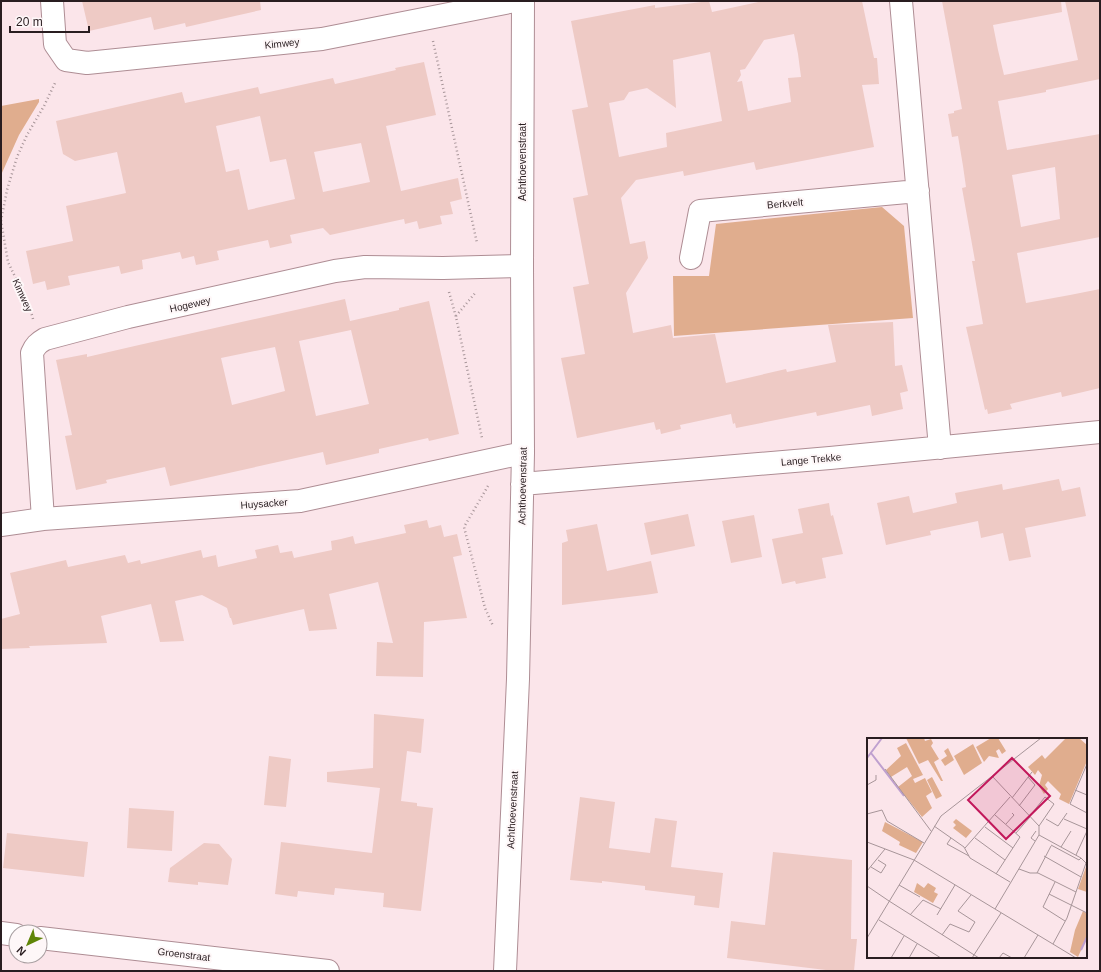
<svg xmlns="http://www.w3.org/2000/svg" width="1101" height="972" viewBox="0 0 1101 972" font-family="Arial,sans-serif">
<style>
.green{fill:#e0ad8e}
.building{fill:#eecac5;fill-rule:evenodd}
.lines{fill:none;stroke-linecap:round;stroke-linejoin:round}
.street-casing{stroke:#ae8d94;stroke-width:24}
.secondary-casing{stroke:#ae8d94;stroke-width:24}
.path{stroke:#a8969a;stroke-width:2.5;stroke-dasharray:1 3;stroke-linecap:butt}
.street{stroke:#fff;stroke-width:22}
.secondary{stroke:#fff;stroke-width:22}
.labels{text-anchor:middle;stroke-width:4;stroke-linejoin:round;paint-order:stroke}
.street-label{font-size:10px;fill:#291d20;stroke:#fef7f8}
.inset-river{fill:none;stroke:#bfa0cf;stroke-width:2}
.inset-road{fill:none;stroke:#a79599;stroke-width:1}
.view{fill:#c2185b;fill-opacity:0.15;stroke:#c2185b;stroke-width:2}
.inset-edge{fill:none;stroke:#291d20;stroke-width:2}
</style>
<rect width="100%" height="100%" fill="#fbe5ea"/>
<path class="green" d="M39 99V102L19 135 1 175V106Z
M882 207 904 226 913 318 674 336 673 276H709L716 224Z"/>
<path class="building" d="M82 1H260L261 10 186 27 185 23 154 30 151 17 89 31Z
M709 1 712 12 763 1H862L874 58H877L879 84 862 85 874 147 756 170 754 162 684 176 683 171 636 180 621 198 630 244 645 241 648 258 626 293 633 333 671 325 673 338 715 334 726 383 786 369 787 372 836 362 828 325 893 322 895 366 902 365 908 391 900 393 903 409 872 416 870 405 817 416 816 412 736 428 735 423 733 424 731 414 680 425 681 429 661 434 660 429 656 430 654 422 577 438 561 358 585 354 573 287 589 284 573 198 588 195 572 110 588 107 571 21 655 5V8ZM794 34 798 54 801 77 788 78 791 102 748 111 742 81 737 82 741 75 740 70 745 69 764 40ZM710 52 722 121 666 133 667 147 619 157 609 103 624 100 629 92 647 88 676 108 673 60Z
M942 1H1061L1062 12 993 25 998 50 1004 75 1078 60 1065 1H1100V79L1046 90V92L998 101 1007 150 1100 134V237L1017 253 1026 303 1070 295 1100 289V388L1062 397 1061 392 1010 404 1012 409 988 414 987 409 985 410 966 327 983 324 972 261H975L962 188 966 187 963 166 958 136 952 137 948 114 954 113V111L962 109ZM1055 167 1060 219 1021 227 1012 175Z
M424 62 436 115 386 126 401 191 458 178 462 199 450 202 453 214 440 216 442 224 419 229 417 221 405 224 404 219 330 235 323 228 290 235 292 243 270 248 268 240 217 251 219 260 196 265 194 256 182 259 180 252 142 260 143 269 121 274 119 266 68 276 70 285 47 290 45 281 33 284 26 251 73 241 66 206 126 193 117 152 75 161 63 154 56 121 182 92 185 103 258 87 260 94 333 78 335 84 396 70 395 68ZM260 116 270 162 286 159 295 199 248 210 239 169 226 172 216 126ZM361 143 370 182 323 192 314 152Z
M345 299 350 321 399 310V308L429 301 459 434 429 441 428 438 379 449V453L326 465 323 452 170 486 165 467 106 480 107 483 76 490 65 436 72 435 56 360 87 354V357L139 345ZM351 330 369 404 316 416 299 341ZM275 347 285 391 232 405 221 358Z
M1059 479 1062 491 1080 487 1086 516 1025 528 1031 557 1009 561 1003 533 981 538 978 521 930 531 931 535 886 545 877 503 909 496 913 513 957 503 955 493 1002 484 1003 490Z
M829 503 831 516 833 515 843 554 822 558 826 578 796 584 795 581 782 584 772 539 803 533 798 509Z
M688 514 695 546 651 555 644 523Z
M754 515 762 557 731 563 722 521Z
M427 520 429 528 441 525 444 537 457 534 462 555 453 557 467 618 424 622 423 677 376 676 377 642 393 643 378 582 329 594 337 629 309 631 304 609 233 625 231 618H230L227 608 202 595 175 601 184 641 160 642 151 604 101 616 107 643 29 646 30 648 1 649V619L20 614 10 573 66 560 68 567 125 555 128 563 140 560 141 564 201 550 203 558 216 555 218 567 257 558 255 550 278 545 280 553 292 551 294 558 332 550 331 541 341 539 353 536 355 544 406 533 404 525Z
M597 524 607 571 651 561 658 593 645 595 562 605V543L568 541 566 530Z
M374 714 424 719 421 753 407 751 401 801 417 803V806L433 808 421 911 383 907 384 893 335 888 334 895 298 891 297 897 275 894 281 842 372 853 380 788 327 782V772L373 768Z
M269 756 291 759 286 807 264 805Z
M580 797 615 802 609 848 650 853 655 818 677 821 671 867 723 873 719 908 694 905 695 896 645 890V886L602 881V883L570 880Z
M129 808 174 811 172 851 127 848Z
M7 833 88 842 84 877 3 868Z
M204 843 219 844 232 859 228 885 198 882V885L168 882 170 868Z
M773 852 852 860 851 939H857L854 971H834L727 958 731 921 765 925Z"/>
<g class="lines">
<g class="street-casing">
<path id="street" d="M52 1 55 44 66 60 87 63 322 39 515 1
M901 1 940 448
M691 258 700 211 918 191
M522 484 830 458 1100 432
M43 519 32 353C35 346 38 343 45 339L128 317 335 271 365 267 443 268 522 266
M1 525 43 519 300 501 523 453
M505 971 518 679 523 453 522 266 523 1"/>
</g>
<g class="secondary-casing">
<path id="secondary" d="M1 933 16 935
M40 938 328 971"/>
</g>
<path class="path" d="M433 41 477 243
M449 292 456 317 482 438
M456 316 476 292
M33 319 30 308 8 262 1 221 7 190 17 157 27 135 44 106 56 81
M488 486 464 527 485 608 493 626"/>
<use href="#street" class="street"/>
<use href="#secondary" class="secondary"/>
</g>
<g class="labels">
<g class="street-label">
<text transform="translate(282 43) rotate(-6)" y="4">Kimwey</text>
<text transform="translate(522 162) rotate(-90)" y="4">Achthoevenstraat</text>
<text transform="translate(785 203) rotate(-5)" y="4">Berkvelt</text>
<text transform="translate(23 295) rotate(66)" y="4">Kimwey</text>
<text transform="translate(190 304) rotate(-13)" y="4">Hogewey</text>
<text transform="translate(811 459) rotate(-5)" y="4">Lange Trekke</text>
<text transform="translate(522 486) rotate(-89)" y="4">Achthoevenstraat</text>
<text transform="translate(264 503) rotate(-4)" y="4">Huysacker</text>
<text transform="translate(512 810) rotate(-87)" y="4">Achthoevenstraat</text>
<text transform="translate(184 954) rotate(7)" y="4">Groenstraat</text>
</g>
</g>
<g transform="translate(867 738)">
<rect width="220" height="220" fill="#fbe5ea"/>
<path d="M39 0H57L58 3 64 1 66 5 64 8 72 21 67 24 76 43H74L61 22 52 26ZM124 0H131L139 13 135 16 132 11 129 13 132 20 122 18 117 24 109 9ZM199 0H212L220 7V23L202 66 192 61 194 56 181 43 178 47 181 51 177 56 172 48 175 37 171 32 168 37 161 29 175 17 178 21ZM39 5 56 37 46 41 48 45 58 40 65 54 59 58 65 70 55 79 31 49 45 38 40 29 24 39 19 32 34 18 30 10ZM106 6 115 25 97 37 87 18ZM81 10 87 22 78 28 74 22 80 18 77 13ZM65 39 75 58 69 61 60 42ZM89 81 105 93 99 100 86 90 89 87 86 84ZM18 84 56 104 49 115 32 107 33 104 15 93ZM220 126V154L211 151ZM50 145 57 150 61 145 69 150 67 154 71 156 66 165 47 154ZM216 173 220 176V199L211 219 203 214 208 192Z" fill="#e0ad8e"/>
<path class="inset-river" d="M4 15 37 58M0 20 15 0M214 212 220 199"/>
<path class="inset-road" d="M220 26 203 66 220 75M18 31 64 93M125 38 172 88V97L128 171M0 47 9 42V37M208 52 220 57M145 60 165 34M152 68 168 47 161 39M0 76 15 72 20 83 57 105M128 77 153 99 129 136M162 79 178 59 187 66 172 88M179 81 191 88 200 75M197 81 220 91M139 86 147 77 145 75M67 88 97 109 103 120 143 144M118 89 146 110M149 95 163 79M172 97 214 120 212 122 184 107M84 100 80 106 102 118M108 100 138 122M168 103 164 100 169 93M0 104 47 122 209 220M194 109 204 93M98 110 143 59M209 117 220 93M177 118 214 139M4 129 14 135 19 127 11 122M152 131 163 135H171L209 154M0 133 18 111M170 135 184 108M188 144 176 169 198 183M32 147 53 159M0 148 22 163M182 156 220 175M22 163 112 220M43 177 56 162 74 171M70 177 88 147M12 182 74 220M75 197 83 186 102 194 108 184 91 173 104 157M0 200 74 78 174 0M186 206 200 180 219 125 214 120M24 220 37 198M42 220 50 206M105 220 134 175M132 220 136 215 145 220M157 220 171 197"/>
<path class="view" d="M145 20 183 58 139 101 101 62Z"/>
<rect width="220" height="220" class="inset-edge"/>
</g>
<rect width="1101" height="972" fill="none" stroke="#291d20" stroke-width="4"/>
<g transform="translate(28 944) rotate(224)"><circle r="19" fill="#fef7f8" stroke="#a9a0a2"/>
<path d="M0-3L7 15L0 10L-7 15Z" fill="#5f8507"/>
<text y="-6" font-size="11" font-weight="bold" text-anchor="middle" fill="#291d20">N</text>
</g>
<path d="M10 26v6h79v-6" fill="none" stroke="#291d20" stroke-width="2"/>
<text x="16" y="26" font-size="12" fill="#291d20" stroke="#fef7f8" stroke-width="3" paint-order="stroke">20 m</text>
</svg>
